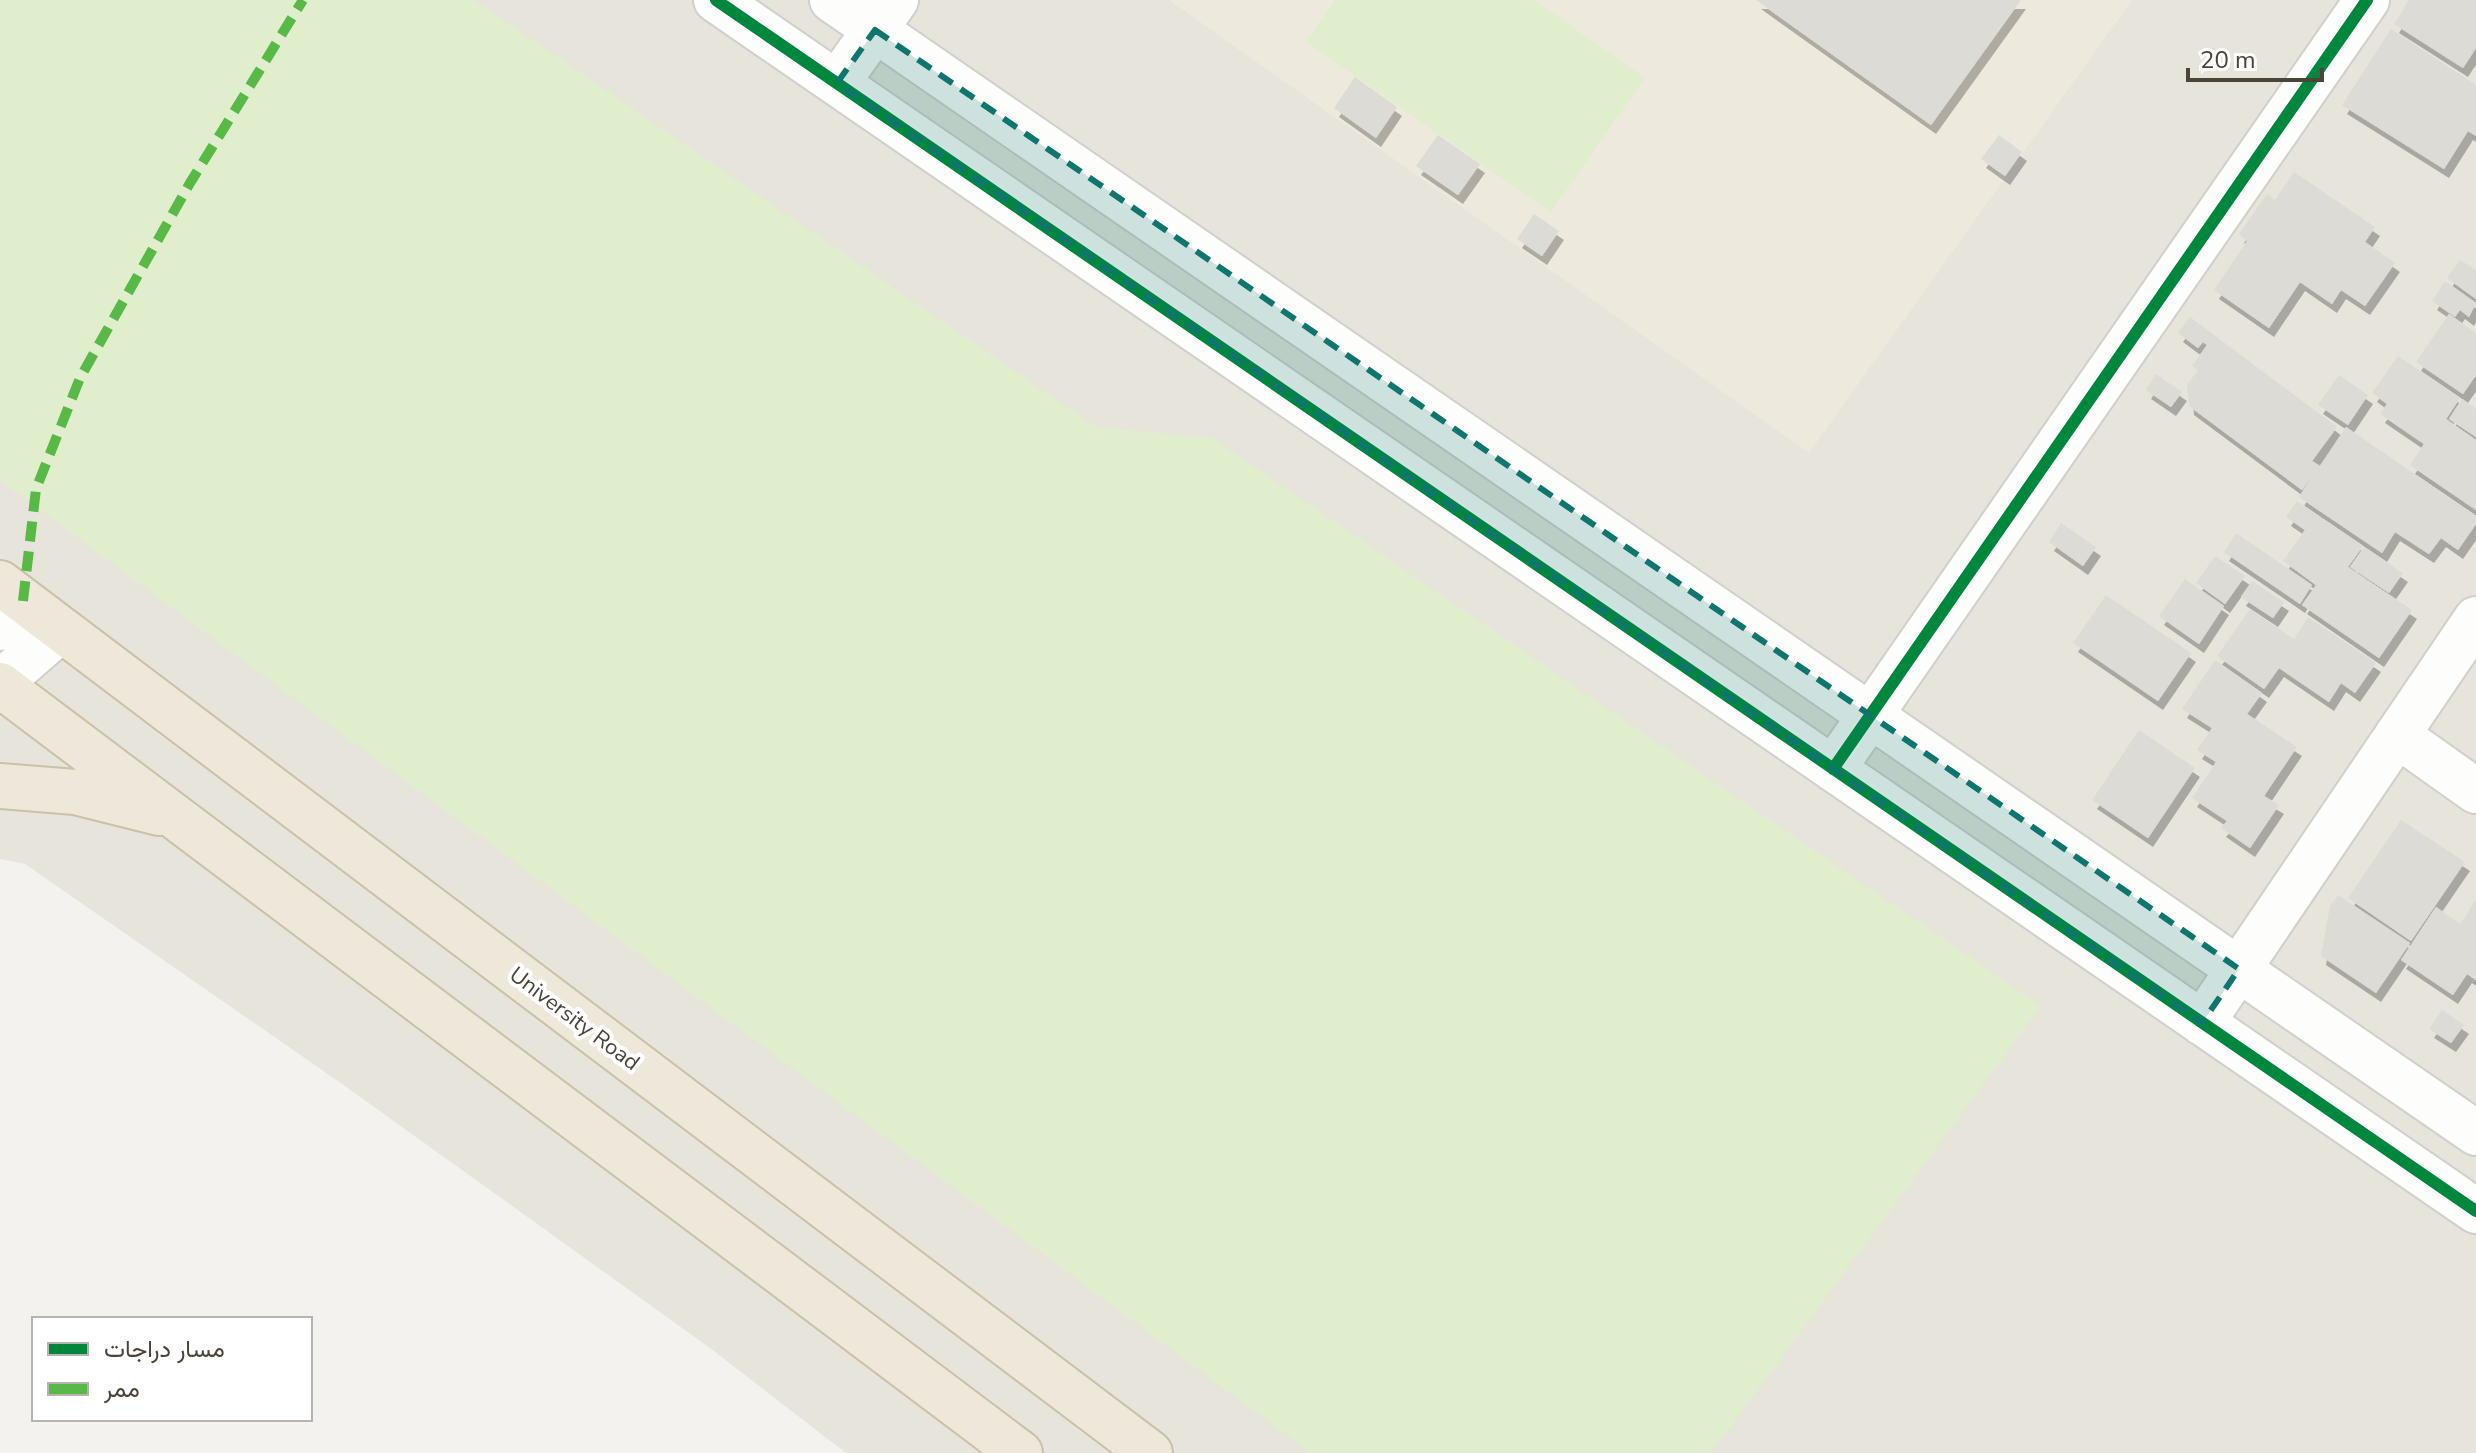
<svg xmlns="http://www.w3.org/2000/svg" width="2476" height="1453" viewBox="0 0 2476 1453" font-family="'Nunito Sans',Vazirmatn,sans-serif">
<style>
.residential{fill:#e7e4db}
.education{fill:#eee9dd}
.green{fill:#e0eecd}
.building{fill:#dddbd6;filter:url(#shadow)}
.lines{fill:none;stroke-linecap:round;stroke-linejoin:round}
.street-casing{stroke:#d1cfcb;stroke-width:48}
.highway-casing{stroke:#cbc0a8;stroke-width:48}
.street{stroke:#fdfdfc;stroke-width:44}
.highway{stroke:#ede8da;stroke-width:44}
.quiet{stroke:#58b947;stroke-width:10;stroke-dasharray:20 10;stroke-linecap:butt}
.cycleway-casing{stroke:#fff;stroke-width:17}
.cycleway{stroke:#00873e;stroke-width:12}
.marked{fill:#0f766e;fill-opacity:0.2;stroke:#0f766e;stroke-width:6;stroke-dasharray:16 10;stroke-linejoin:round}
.labels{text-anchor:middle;stroke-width:8;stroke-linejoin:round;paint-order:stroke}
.street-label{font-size:22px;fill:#4b4438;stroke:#fff}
</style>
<defs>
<filter id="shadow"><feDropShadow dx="5" dy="9" stdDeviation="0" flood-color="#0004"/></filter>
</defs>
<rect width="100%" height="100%" fill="#f3f2ee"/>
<path class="residential" d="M0 0H2476V1453H846L710 1348 345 1086 25 864 0 859Z"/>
<path class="education" d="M1169 0H2132L1809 453Z"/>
<path class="green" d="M0 0H474L1096 427 1212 438 2041 1006 1711 1453H1311L0 480Z
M1335 0H1534L1645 78 1551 212 1306 42Z"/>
<path class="building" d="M1756 0H2021L1931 125Z
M2409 0H2476V48L2463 68 2394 24Z
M2391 29 2476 85V136L2468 131 2444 169 2342 105Z
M1355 77 1397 107 1376 138 1334 108Z
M1438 135 1480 164 1458 195 1416 166Z
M1999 135 2022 152 2005 176 1981 159Z
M2294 172 2375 227 2365 242 2395 263 2365 306 2341 290 2332 304 2300 282 2269 328 2214 290 2247 241 2239 234 2267 194 2275 200Z
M1534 214 1559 231 1542 256 1517 239Z
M2460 260 2476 270V299L2447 278Z
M2445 281 2476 303 2469 317 2460 310 2455 317 2432 301Z
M2449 314 2476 333V375L2463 394 2416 362Z
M2190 317 2337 427 2312 461 2320 466 2346 427 2476 516V524L2458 550 2441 538 2429 554 2395 532 2382 553 2299 497 2311 478 2302 490 2189 406 2187 385 2198 370 2192 366 2207 345 2203 342 2198 348 2178 333Z
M2398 356 2460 398 2446 419 2476 440V510L2410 465 2424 444 2380 414 2387 404 2372 393Z
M2156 374 2182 392 2171 407 2146 390Z
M2339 375 2368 395 2348 425 2318 405Z
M2462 399 2476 409V437L2449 419Z
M2297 501 2363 546 2348 567 2412 610 2379 658 2302 605 2316 585 2283 561 2305 530 2286 517Z
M2061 523 2096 547 2083 566 2049 542Z
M2236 533 2312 585 2300 604 2224 552Z
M2364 547 2403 573 2389 593 2350 567Z
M2215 556 2245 576 2225 604 2196 583Z
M2185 579 2224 606 2199 644 2159 616Z
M2252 581 2284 602 2273 618 2241 597Z
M2106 595 2191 653 2158 701 2073 643Z
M2250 609 2294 639 2308 617 2376 663 2355 693 2341 683 2329 702 2279 668 2264 689 2217 656Z
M2215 660 2262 693 2247 714 2297 747 2264 796 2279 805 2250 848 2221 828 2227 821 2192 798 2216 762 2197 750 2212 728 2182 709Z
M2139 730 2195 768 2148 838 2092 800Z
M2401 820 2465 862 2411 941 2348 898Z
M2338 895 2410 943 2376 993 2321 956 2330 906Z
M2476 900V980L2467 974 2453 995 2401 960 2436 907 2460 924Z
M2442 1010 2464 1025 2451 1043 2429 1029Z"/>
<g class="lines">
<g class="street-casing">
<path id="street" d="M716 0 2476 1211
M832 0 2476 1133
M837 83 896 0
M0 628 23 601
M0 683 61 630
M2397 735 2476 791
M1833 769 2367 0
M2202 1023 2476 619"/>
</g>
<g class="highway-casing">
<path id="highway" d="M0 583 1150 1453
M0 685 1020 1453
M0 786 75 792 159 813"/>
</g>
<use href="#street" class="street"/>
<use href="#highway" class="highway"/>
<path class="quiet" d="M23 601 36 489 80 378 190 183 303 0"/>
<g class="cycleway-casing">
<path id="cycleway" d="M716 0 2476 1211
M1833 769 2367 0"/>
</g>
<use href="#cycleway" class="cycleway"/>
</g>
<path class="marked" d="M875 30 2239 969 2202 1023 837 83Z"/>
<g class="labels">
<g class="street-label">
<text transform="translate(575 1018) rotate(37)" y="8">University Road</text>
</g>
</g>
<rect x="32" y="1317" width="280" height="104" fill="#ffffff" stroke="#b7b4af" stroke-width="2"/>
<rect x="48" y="1343" width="40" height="12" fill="#00873e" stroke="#b7b4af" stroke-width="2"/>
<text x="104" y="1357" font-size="24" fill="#4b4438">مسار دراجات</text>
<rect x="48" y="1383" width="40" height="12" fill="#58b947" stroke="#b7b4af" stroke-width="2"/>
<text x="104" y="1397" font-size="24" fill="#4b4438">ممر</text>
<path d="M2188 68v12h134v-12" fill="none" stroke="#4b4438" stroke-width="4"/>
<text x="2200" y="68" font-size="24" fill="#4b4438" stroke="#ffffff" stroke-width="6" paint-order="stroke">20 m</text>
</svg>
